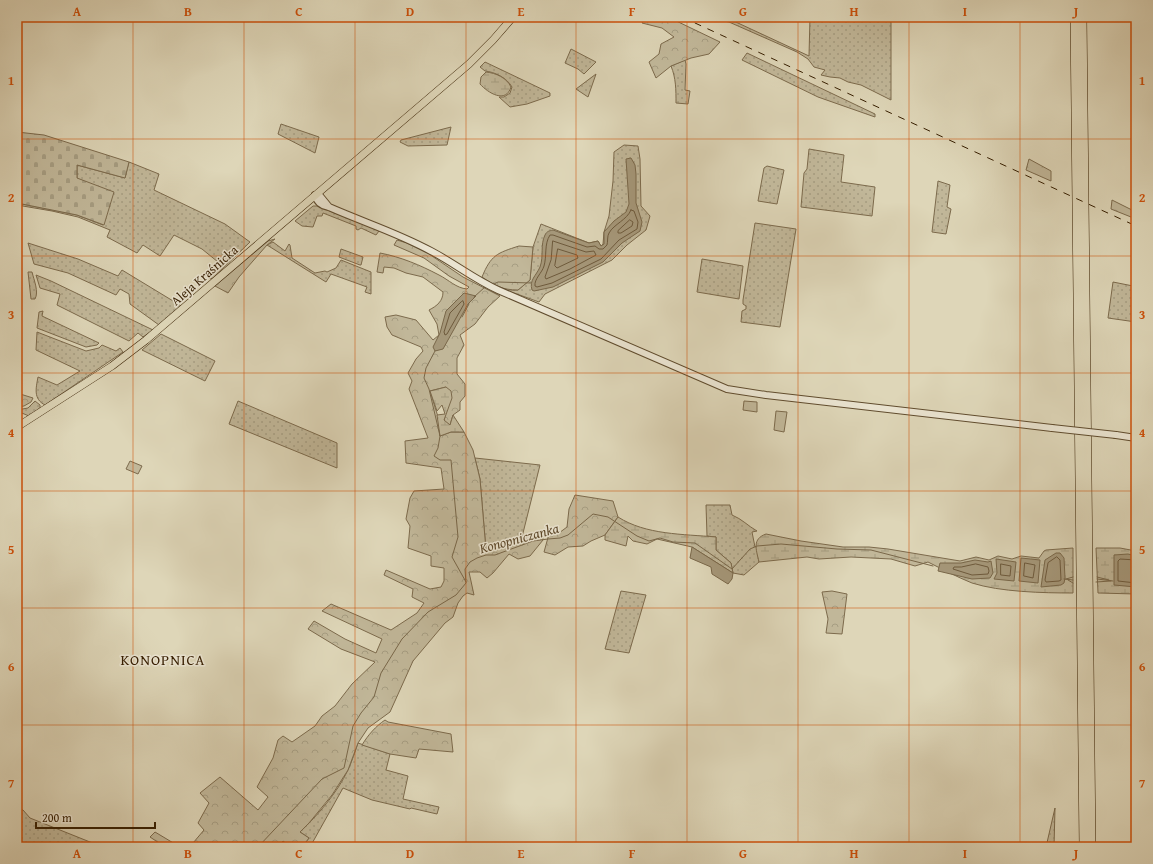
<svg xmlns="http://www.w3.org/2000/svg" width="1153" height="864" viewBox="0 0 1153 864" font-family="'Gentium Book Plus',serif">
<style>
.grass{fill:url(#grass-dots);stroke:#7c6a4c}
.forest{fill:url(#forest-crowns);stroke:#7c6a4c}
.wetland{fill:url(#wetland-marsh);stroke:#7c6a4c}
.cemetery{fill:url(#cemetery-stones);stroke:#7c6a4c}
.park{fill:#c1b799;stroke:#7c6a4c}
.water{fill:#a59779;stroke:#796749}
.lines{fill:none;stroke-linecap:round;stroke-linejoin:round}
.shore{stroke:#6e5a3c;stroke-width:1}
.stream{stroke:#796749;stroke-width:1}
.tertiary-casing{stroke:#604c2e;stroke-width:8}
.primary-casing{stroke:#361e00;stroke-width:8}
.motorway-casing{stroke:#361e00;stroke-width:10}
.tertiary{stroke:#eae4d1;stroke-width:6}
.primary{stroke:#ded6b8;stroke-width:7}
.motorway{stroke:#ded6b8;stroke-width:9}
.rail{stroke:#361e00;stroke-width:1;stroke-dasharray:7 7;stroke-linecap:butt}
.tertiary-bridge-casing{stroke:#604c2e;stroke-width:8;stroke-linecap:butt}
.tertiary-bridge{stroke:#eae4d1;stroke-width:6}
.grid{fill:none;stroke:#cd500a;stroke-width:1;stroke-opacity:0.55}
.labels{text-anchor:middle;stroke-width:3;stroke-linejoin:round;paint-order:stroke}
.street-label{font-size:13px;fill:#361e00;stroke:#eae4d1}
.water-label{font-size:14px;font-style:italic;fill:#5d482a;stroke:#eae4d1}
.quarter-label{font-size:15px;letter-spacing:1px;fill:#361e00;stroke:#eae4d1}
.neatline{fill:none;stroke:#cd500a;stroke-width:1.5}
.grid-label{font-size:13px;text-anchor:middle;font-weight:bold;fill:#cd500a}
</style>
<defs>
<pattern id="grass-dots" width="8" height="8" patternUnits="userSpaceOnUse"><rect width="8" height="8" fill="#c1b799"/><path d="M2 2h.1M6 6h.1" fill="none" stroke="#a69d82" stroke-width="1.8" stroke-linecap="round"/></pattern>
<pattern id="forest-crowns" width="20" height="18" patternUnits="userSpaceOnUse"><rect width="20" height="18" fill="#c1b799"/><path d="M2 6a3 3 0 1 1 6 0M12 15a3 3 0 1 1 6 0" fill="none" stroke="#a69d82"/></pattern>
<pattern id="wetland-marsh" width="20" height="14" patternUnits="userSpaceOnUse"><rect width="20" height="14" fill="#c1b799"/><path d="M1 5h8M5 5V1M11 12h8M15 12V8" fill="none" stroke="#a69d82"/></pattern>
<pattern id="cemetery-stones" width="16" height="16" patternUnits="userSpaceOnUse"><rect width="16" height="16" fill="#c1b799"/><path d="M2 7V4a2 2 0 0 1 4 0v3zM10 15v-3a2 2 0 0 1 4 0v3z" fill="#a69d82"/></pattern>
</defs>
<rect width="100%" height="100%" fill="#ded6b8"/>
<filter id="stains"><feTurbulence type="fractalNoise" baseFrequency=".005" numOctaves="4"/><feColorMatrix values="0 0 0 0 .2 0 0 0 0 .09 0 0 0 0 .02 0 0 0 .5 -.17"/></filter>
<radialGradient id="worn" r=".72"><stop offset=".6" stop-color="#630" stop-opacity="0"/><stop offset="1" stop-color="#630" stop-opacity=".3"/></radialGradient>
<path class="grass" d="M704 17H725L809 56 810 17H871L891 22V100L861 85 848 82 840 78 830 77 821 75 825 70 814 67 808 59 797 52 729 22Z
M571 49 596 62 584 74 578 69 565 63Z
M747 53 875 114V117L818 97 742 60Z
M685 60 686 64 685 90 690 91 688 104 676 103C676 90 676 78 671 66Z
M485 62 550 93V96L527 104 510 107 499 97H504L510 93 512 87C507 78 495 72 485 71L480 67Z
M596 74 588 97 576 89Z
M281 124 319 137 315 153 278 134Z
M451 127 447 145 408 146 400 142 401 140Z
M624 145 638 146 640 159 641 206 650 216 646 230 627 245 612 260 545 294 539 302 506 290H518L530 280 533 247 541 224 589 243 598 241 601 246 603 244 604 232 609 216 613 181 614 152Z
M809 149 844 155 841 182 875 187 872 216 801 207 804 173 807 169Z
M129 162 159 174 154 190 225 224 250 242 213 278 210 279 209 276 211 269 218 262 202 249 174 235 160 256 143 245 137 253 107 237 110 230 78 217 52 211 17 205V203L77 215 103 225 77 178V165L125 178Z
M767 166 784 170 777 204 758 201 764 168Z
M938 181 950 185 947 207 951 209 946 234 932 232Z
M313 206H317L378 230 379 231 376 235 361 228 358 230 356 229V226L323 213 322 216H317L313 227 302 226 295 221Z
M755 223 796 229 780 327 741 322 742 311 746 309V306L743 304V300Z
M273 242 285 251 289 244 290 245 292 258 315 273 325 271 327 272 336 268 341 260 371 272V294L365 292 367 287 331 274 326 282 267 245Z
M28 243 78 259 118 276 122 270 183 307 159 325 130 304 129 294 120 289 116 295 68 273 34 264Z
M341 249 363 257 361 265H360L339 257Z
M702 259 743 266 739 299 697 292Z
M28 272H32C34 280 39 292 35 299H31Z
M36 275 51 281 153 330 143 337 138 333 129 341 57 305 60 294 40 288Z
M1113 282 1133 286 1134 297 1136 298V322L1108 318Z
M43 311 42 316 99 343 97 345 86 347 37 328 39 312Z
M37 332 86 351 99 348 102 345 116 351 120 348 123 352 45 405C33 399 36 388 38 377L57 385 80 371 36 350Z
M161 334 215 361 205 381 142 350Z
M35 401 40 405V408L29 416 17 411V410L28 408Z
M238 401 337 443V468L229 424Z
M475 458 540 465 522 537 501 546 486 550 480 479Z
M706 505H730L732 515C742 519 748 526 757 531L752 532 755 547 757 546 759 562 744 575 733 573 731 563 716 550V537L707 536Z
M621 591 646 595 629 653 605 649Z
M358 743 390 754 386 770 408 776 403 799 439 807 437 814 411 808 410 809 372 800 343 788 310 847H302L309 838 300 832C318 815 337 793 348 770 352 761 355 752 358 743Z
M1055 808 1054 847H1046Z
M17 809 23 810 30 818 95 844 93 847H30L17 838Z"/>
<path class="forest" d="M645 17H668L720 42 709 54 691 58 671 66 656 78 649 62 659 54 661 44 674 37 662 28 642 23Z
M1029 159 1051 171V181L1026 170Z
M1112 200 1136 212V219L1111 209Z
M275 239 267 245 239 277 228 293 215 286 268 241Z
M397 240 407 243 429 254 463 277 500 296 488 307 475 324 460 335 464 345 457 358V374L465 384V396L460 402V410L453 415 450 425 444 421 446 412V387L430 391 439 420 440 436 451 432H464L473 450 480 479 486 550C505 545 522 535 542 533L543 540 530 556 518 559 509 554 493 573 487 578 480 572H469L474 595 467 593 463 596 458 603 453 617 445 623 413 661 390 712 368 728 358 743 348 770 332 795 309 823 300 832 309 838 302 847H291L283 841 278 847H198L193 843 204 830 198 823 209 803 200 793 220 777 258 810 268 797 257 787 273 758 278 740 283 736 292 742 315 726 322 716 335 706 352 684 375 662 341 649 308 629 314 621 345 639 376 653 382 639 322 611 331 604 391 630 417 613 424 603 412 597 413 589 384 575 386 570 430 589 441 587 444 581V568L431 566V556L408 548 410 526 406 519 410 498 414 491 444 489 441 468 406 463 405 441 428 438 409 389 412 381 408 373 416 359 423 351 421 347 392 335 387 327 385 317 396 315 416 320 433 340 439 335 437 324 429 310C437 306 443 301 443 292L423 277 406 273 394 268 384 267 383 273 377 272 380 253C401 257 420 265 439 275 449 280 456 288 467 289L469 287 449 276 424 258 394 245Z
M519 246 533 247 530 280 518 290C503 290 495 286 482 277 491 255 497 253 519 246Z
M17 393 33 398 31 402 24 406 17 407Z
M575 495 613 501 618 517 605 535 591 541 583 546 568 547 555 555 544 552 549 534 559 533 567 527 569 509Z
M832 591 847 594 842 634 826 633 828 619 822 592Z
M385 720 388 722 451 734 453 752 419 749 416 758 390 754 362 745C368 735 376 726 385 720Z
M155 832 180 847H165L150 837Z"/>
<path class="wetland" d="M486 72C496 73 507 78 511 87 506 104 488 93 480 84L481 77Z
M446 387 451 391 452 398 444 420 450 425 453 415 464 432H451L440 436 437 415 445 414 442 405 437 411 430 391Z
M618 517C646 535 683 534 716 537V550L731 563 733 573 692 547 657 539 647 544 633 541 628 536 626 546 605 540V535Z
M766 534 801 541 843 547H869L888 549 960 561 976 557 989 560 998 556 1012 559 1021 556 1039 558 1044 551 1046 550 1073 548V593C1043 593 1000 592 972 583 957 577 942 569 928 562L915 566 891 559 851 557 819 559 807 557 759 562C756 549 752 539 766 534Z
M1096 548H1120L1136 551V594L1098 593Z"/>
<path class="cemetery" d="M17 132 44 135 129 162 125 178 77 165V178L114 192 104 225 77 215 17 203Z"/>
<path class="park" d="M744 401 757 402V412L743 410Z
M776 411 787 412 784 432 774 430Z
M130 461 142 466 138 474 126 469Z"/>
<path class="water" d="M631 158 635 165 636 174V203L642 222 640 231 622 243 603 262 553 287 534 291 532 290C529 280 536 276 540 267 544 256 540 245 545 235 547 231 549 231 553 230L589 243 598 241 601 246 604 244V232L614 221 626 212 629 204 626 159Z
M464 293 476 296 468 304 443 349 435 351 433 347 440 333 446 311Z
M692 547 733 573 732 579 728 584 712 574 711 567 690 558Z
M1056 553H1060L1064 558 1065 578 1064 583 1061 585 1041 587 1045 560Z
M1128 554 1136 556V587L1114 585V555Z
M1021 558 1040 560 1038 583 1019 581Z
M996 559 1016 562 1014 581 994 579 997 573Z
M975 560 988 562 991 561 993 573 990 578 972 579 938 571 940 563H961Z"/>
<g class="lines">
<path class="shore" d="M631 210 634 211 638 222 637 229 619 240 601 259 552 283 537 287 535 286C534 279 542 273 544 266 547 256 544 244 550 235H553L587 247 595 246 599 249H603L607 245C608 242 607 236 609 233 614 224 627 220 631 210Z
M630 220 633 222 632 226 621 233H618V231Z
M553 241 586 252 594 251 596 255 570 269 546 279 545 277 551 260Z
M558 249 577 255 578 258 557 268 555 266Z
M463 301 464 304 447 334 445 335 444 332 450 313 461 302Z
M1057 557 1060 560 1061 580 1059 581 1046 582 1045 580 1048 563Z
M1136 560 1120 559 1118 561V581L1136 583
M1025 563 1035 565 1033 578 1024 576Z
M976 564 988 567 989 571 988 574 972 575 953 569 954 567H961Z
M1001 564 1011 566 1010 576 1001 575Z"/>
<path class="stream" d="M492 285 498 282 531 283
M474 297 485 287
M462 317 469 304
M435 351 426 368 424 378 429 389 440 436 438 448 434 456 440 460H451L458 537 452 557 466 582
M1097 577 1109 580
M1064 579 1073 580
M1066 579 1073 577
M1097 579 1113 581
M1068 580 1073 583
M1096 582 1111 581
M258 847 322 779 344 768 353 726 361 713 374 697 381 673 402 639 428 612 456 595 466 583 465 569 470 562 477 558 486 555H495L533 541 548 539 560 538 568 535 593 514 608 517 637 536 649 541 660 538 673 542 695 543 732 569 750 549 757 546 781 544 837 549 871 550 933 566"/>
<g class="tertiary-casing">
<path id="tertiary" d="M315 195C317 203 322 206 329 207 363 222 398 233 431 251 454 263 474 279 498 290L727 389 766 395 1052 428
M315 195 320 196 329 207
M1116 435 1136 438"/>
</g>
<g class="primary-casing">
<path id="primary" d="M17 427 112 366 146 340 469 64 493 40 513 17"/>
</g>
<g class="motorway-casing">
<path id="motorway" d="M1075 17 1084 847
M1082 17 1091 847"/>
</g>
<use href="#tertiary" class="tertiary"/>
<use href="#primary" class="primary"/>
<use href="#motorway" class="motorway"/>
<path class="rail" d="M682 17 1136 226"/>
<g class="tertiary-bridge-casing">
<path id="tertiary-bridge" d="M1052 428 1116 435"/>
</g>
<use href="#tertiary-bridge" class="tertiary-bridge"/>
</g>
<path class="grid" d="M133 17V847M244 17V847M355 17V847M466 17V847M576 17V847M687 17V847M798 17V847M909 17V847M1020 17V847M17 139H1136M17 256H1136M17 373H1136M17 491H1136M17 608H1136M17 725H1136"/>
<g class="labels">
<g class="street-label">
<text transform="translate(204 275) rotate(-41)" y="5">Aleja Kraśnicka</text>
</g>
<g class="water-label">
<text transform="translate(519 538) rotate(-15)" y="5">Konopniczanka</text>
</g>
<g class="quarter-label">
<text x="163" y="665">KONOPNICA</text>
</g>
</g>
<rect width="1153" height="864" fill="none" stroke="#ded6b8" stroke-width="44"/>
<path d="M36 822v6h119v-6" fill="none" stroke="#361e00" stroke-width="2"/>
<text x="42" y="822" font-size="12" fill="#361e00" stroke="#eae4d1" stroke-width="3" paint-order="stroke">200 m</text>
<rect x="22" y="22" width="1109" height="820" class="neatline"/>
<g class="grid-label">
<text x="77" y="16">A</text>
<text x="188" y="16">B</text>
<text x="299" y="16">C</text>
<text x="410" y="16">D</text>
<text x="521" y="16">E</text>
<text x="632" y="16">F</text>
<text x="743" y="16">G</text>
<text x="854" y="16">H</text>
<text x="965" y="16">I</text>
<text x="1076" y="16">J</text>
<text x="11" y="85">1</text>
<text x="1142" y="85">1</text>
<text x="11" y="202">2</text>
<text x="1142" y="202">2</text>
<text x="11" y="319">3</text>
<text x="1142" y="319">3</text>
<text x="11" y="437">4</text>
<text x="1142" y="437">4</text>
<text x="11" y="554">5</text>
<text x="1142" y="554">5</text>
<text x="11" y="671">6</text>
<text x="1142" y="671">6</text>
<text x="11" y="788">7</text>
<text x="1142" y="788">7</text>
<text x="77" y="858">A</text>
<text x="188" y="858">B</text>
<text x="299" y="858">C</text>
<text x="410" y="858">D</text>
<text x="521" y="858">E</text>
<text x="632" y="858">F</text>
<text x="743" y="858">G</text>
<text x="854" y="858">H</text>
<text x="965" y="858">I</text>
<text x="1076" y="858">J</text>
</g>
<rect width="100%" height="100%" filter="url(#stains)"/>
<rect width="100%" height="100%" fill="url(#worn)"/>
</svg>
